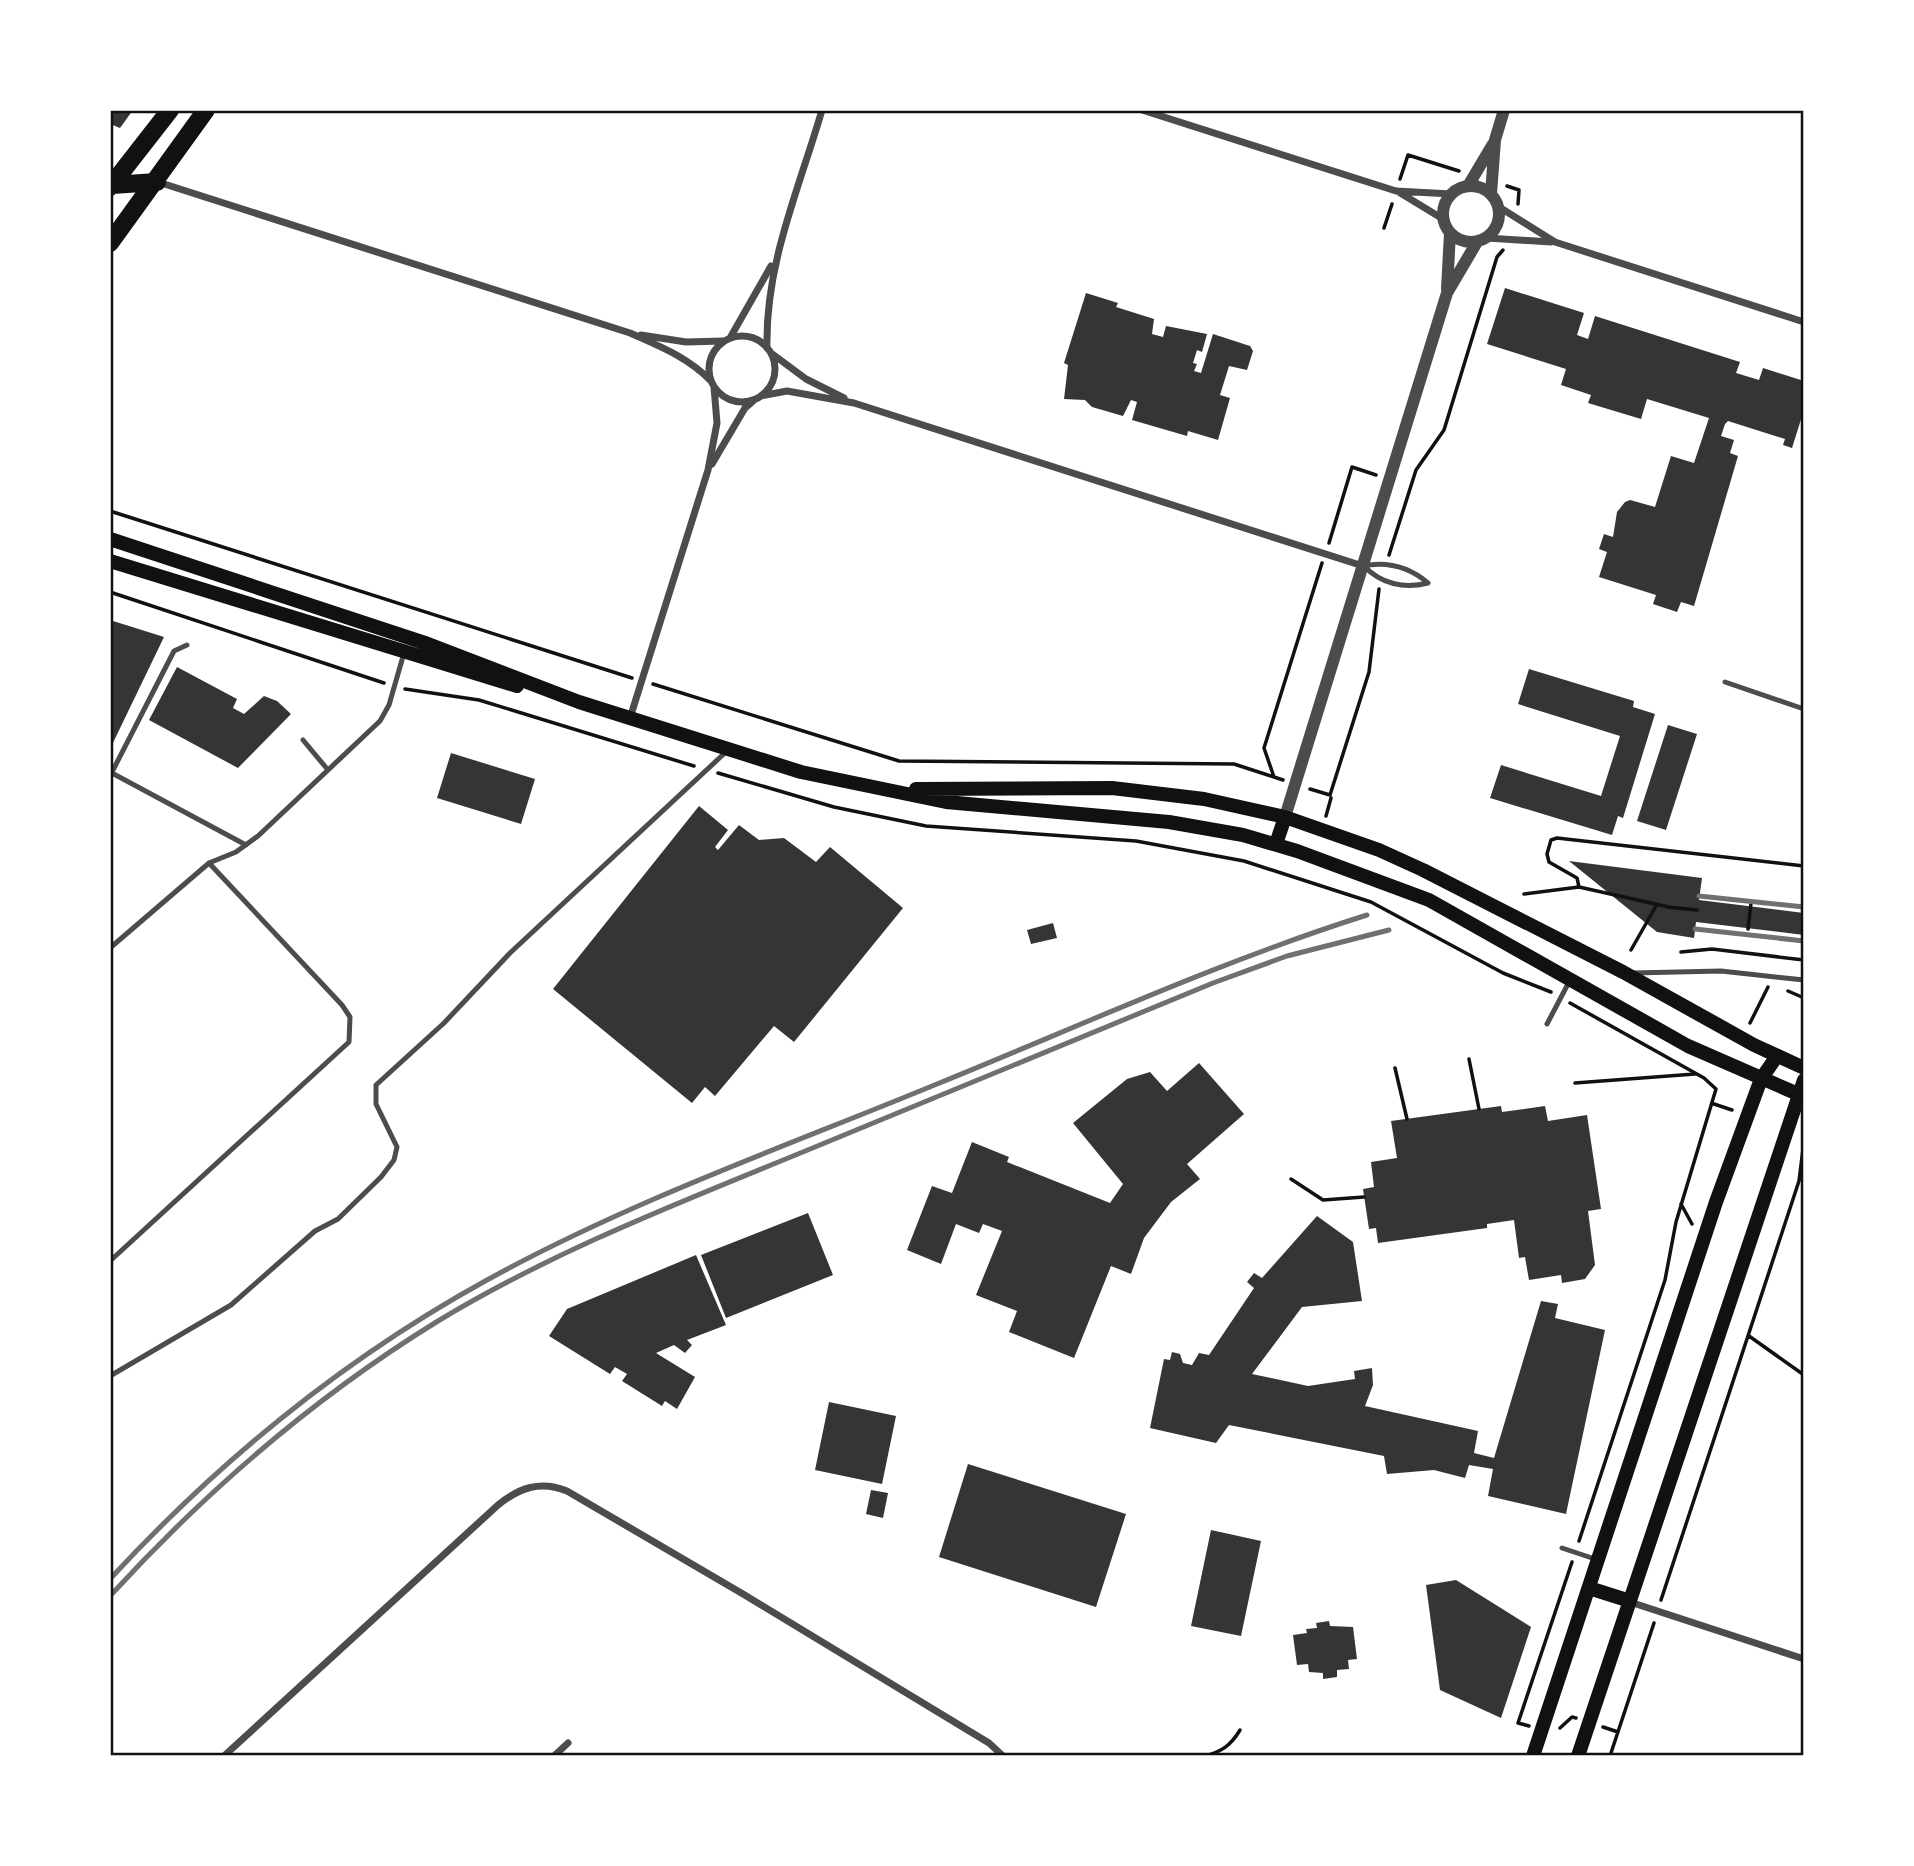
<svg xmlns="http://www.w3.org/2000/svg" width="1914" height="1866" viewBox="0 0 1914 1866" font-family="'Open Sans',sans-serif">
<style>
.building{fill:#353535}
.lines{fill:none;stroke-linecap:round;stroke-linejoin:round}
.path{stroke:#111;stroke-width:3.5}
.service{stroke:#4c4c4c;stroke-width:5}
.minor{stroke:#4c4c4c;stroke-width:7}
.tertiary{stroke:#4c4c4c;stroke-width:12}
.secondary{stroke:#111;stroke-width:14}
.primary{stroke:#111;stroke-width:18}
.rail{stroke:#707070;stroke-width:5}
.neatline{fill:none;stroke:#111;stroke-width:2.5}
</style>
<rect width="100%" height="100%" fill="#fff"/>
<path class="building" d="M110 110H133L120 128 110 124Z
M1505 288 1584 313 1577 335 1588 339 1595 316 1740 362 1736 373 1759 380 1763 368 1804 381 1801 395 1804 396V410L1792 448 1783 445 1785 439 1728 421 1725 424 1721 436 1734 440 1730 453 1738 456 1694 606 1681 602 1677 612 1653 604 1656 595 1599 577 1607 552 1599 549 1604 534 1613 537 1617 512 1625 502 1630 500 1655 507 1671 456 1694 463 1709 418 1647 399 1641 419 1588 403 1591 395 1561 385 1566 369 1487 344Z
M1086 293 1118 303 1116 307 1154 319 1152 334 1163 337 1166 326 1207 334 1202 352 1197 350 1193 363 1197 364 1194 371 1201 373 1213 334 1250 346 1253 351 1247 370 1229 366 1220 395 1230 398 1218 440 1188 431 1187 436 1132 420 1137 402 1131 400 1123 416 1092 407 1085 400 1064 399 1068 365 1064 363Z
M110 620 164 637 110 749Z
M177 667 237 699 233 708 244 714 264 696 277 701 291 714 238 768 149 720Z
M1529 669 1634 701 1633 707 1655 714 1623 818 1618 816 1612 835 1490 798 1501 765 1601 796 1620 736 1518 704Z
M1668 725 1697 734 1666 830 1637 821Z
M451 753 535 779 521 824 437 798Z
M699 806 728 830 715 847 718 850 739 825 759 840 784 838 816 862 830 847 903 908 794 1042 774 1026 715 1096 705 1087 692 1103 553 989Z
M1569 861 1702 878 1699 900 1804 913V935L1696 922 1694 938 1657 932Z
M1053 923 1057 938 1031 944 1027 930Z
M1199 1063 1244 1114 1187 1164 1200 1179 1171 1202 1144 1238 1131 1274 1111 1266 1074 1358 1009 1332 1017 1311 976 1295 1002 1231 983 1224 979 1233 956 1224 941 1264 907 1250 932 1186 952 1193 972 1142 1009 1157 1007 1162 1110 1203 1123 1184 1073 1123 1127 1079 1150 1072 1167 1091Z
M1501 1106 1502 1112 1545 1106 1548 1121 1587 1115 1601 1209 1588 1211 1595 1265 1585 1279 1562 1283 1561 1275 1529 1280 1525 1257 1519 1258 1514 1220 1487 1224V1228L1378 1243 1376 1228 1369 1229 1363 1189 1374 1187 1371 1162 1397 1158 1391 1121Z
M808 1213 833 1275 726 1318 701 1255Z
M1317 1216 1353 1242 1362 1301 1302 1307 1252 1374 1308 1386 1355 1379 1354 1371 1372 1368 1373 1385 1365 1406 1478 1431 1474 1453 1494 1458 1541 1301 1558 1304 1555 1318 1605 1330 1566 1514 1488 1496 1493 1469 1469 1465 1465 1478 1434 1470 1387 1474 1384 1456 1229 1425 1216 1443 1150 1428 1164 1359 1170 1360 1172 1352 1180 1354 1183 1363 1192 1365 1199 1353 1209 1355 1254 1288 1247 1282 1254 1273 1262 1278Z
M696 1255 726 1325 687 1340 692 1345 685 1353 674 1345 656 1353 695 1377 677 1409 665 1401 662 1406 622 1381 627 1374 615 1367 610 1374 549 1336 567 1309Z
M829 1402 896 1416 882 1484 815 1470Z
M968 1464 1126 1514 1096 1607 939 1557Z
M871 1490 888 1493 883 1518 866 1514Z
M1211 1530 1261 1541 1241 1636 1191 1626Z
M1456 1580 1531 1627 1501 1718 1440 1690 1426 1585Z
M1329 1621 1330 1626 1353 1627 1357 1659 1348 1660 1349 1669 1337 1670V1677L1323 1679V1673L1309 1672 1308 1664 1297 1665 1293 1635 1307 1633 1306 1629 1317 1628 1316 1623Z"/>
<g class="lines">
<path class="path" d="M1400 179 1408 155 1459 171
M1507 186 1519 190 1518 204
M1384 228 1392 204
M110 511 632 678
M1329 543 1352 467 1376 475
M1389 555 1416 470 1444 430 1497 257 1503 250
M110 592 384 683
M653 684 899 761 1234 764 1274 777
M405 689 479 700 694 766
M718 773 834 807 926 826 1136 841 1244 861 1371 902 1503 973 1551 992
M1283 780 1274 777 1264 748 1322 563
M1310 789 1330 795 1369 672 1379 589
M1326 816 1331 798
M1579 887 1577 878 1549 862 1547 854 1551 840 1557 838 1804 866
M1524 894 1579 887 1669 907
M1667 907 1697 910
M1748 929 1751 903
M1631 950 1656 906
M1681 952 1712 949 1804 960
M1788 991 1804 998
M1570 1003 1704 1078 1716 1089 1676 1222 1665 1280 1579 1541
M1750 1023 1768 987
M1469 1059 1479 1109
M1395 1068 1407 1119
M1575 1083 1695 1074
M1714 1104 1732 1110
M1291 1179 1323 1200 1364 1197
M1681 1204 1692 1224
M1749 1336 1804 1375
M1661 1600 1799 1181 1804 1141
M1529 1726 1518 1723 1572 1562
M1603 1727 1618 1732
M1560 1728 1572 1717 1576 1718
M1204 1756C1222 1752 1231 1745 1240 1730
M1610 1756 1654 1623"/>
<path class="service" d="M1363 566C1388 561 1409 567 1428 583
M1364 566C1381 584 1404 589 1428 583
M1725 682 1804 709
M303 740 328 770
M110 772 246 845
M110 776 174 651 187 645
M110 948 209 863 236 852 258 836 380 721 389 705 404 653
M1633 973 1721 971 1804 980
M1547 1024 1569 982
M110 1261 349 1042 350 1017 342 1005 209 863
M110 1376 231 1305 315 1231 338 1219 381 1177 394 1160 397 1147 376 1104V1085L444 1023 510 953 728 750
M1562 1548 1595 1559"/>
<path class="minor" d="M1142 110 1396 191 1451 194
M158 182 630 333C659 346 688 357 711 381
M1397 191 1443 219
M1499 207 1555 242 1804 322
M1487 238 1551 242
M641 335 686 342 723 341
M709 369a33 33 0 1 1 66 0a33 33 0 1 1-66 0Z
M730 338 771 266
M767 348C765 264 799 189 822 110
M771 353 806 379 844 398
M761 396 787 391 854 403 1363 566
M712 464 745 408 753 401
M630 718 708 470 717 423 714 387
M1630 1602 1804 1659
M224 1756 498 1505C519 1488 540 1480 567 1491L743 1594 989 1743 1003 1756
M554 1756 568 1743"/>
<path class="tertiary" d="M1443 214a28 28 0 1 1 56 0a28 28 0 1 1-56 0Z
M1468 186 1493 144
M1491 194 1495 140 1504 110
M1447 289 1450 233
M1285 817 1447 293 1477 242"/>
<path class="secondary" d="M110 539 428 644 579 702 801 772 946 802 1169 822 1243 835 1297 851 1429 900 1688 1046 1798 1094
M110 561 517 686
M916 789 1112 788 1204 799 1285 817 1379 850 1423 870 1623 972 1754 1045 1804 1068
M1276 844 1285 817
M1589 1588 1630 1601
M1533 1756 1716 1202 1761 1079 1777 1056
M1578 1756 1804 1080"/>
<path class="primary" d="M112 185 157 182
M110 187 170 110
M110 243 206 110"/>
<path class="rail" d="M1699 896 1804 907
M1695 929 1804 941
M110 1579C220 1460 345 1358 487 1280 630 1201 787 1146 937 1084 1080 1026 1221 961 1367 915
M110 1596C207 1490 316 1396 438 1321 552 1252 676 1204 798 1154 937 1097 1075 1039 1213 983L1287 956 1389 930"/>
</g>
<rect width="1914" height="1866" fill="none" stroke="#ffffff" stroke-width="224"/>
<rect x="112" y="112" width="1690" height="1642" class="neatline"/>
</svg>
